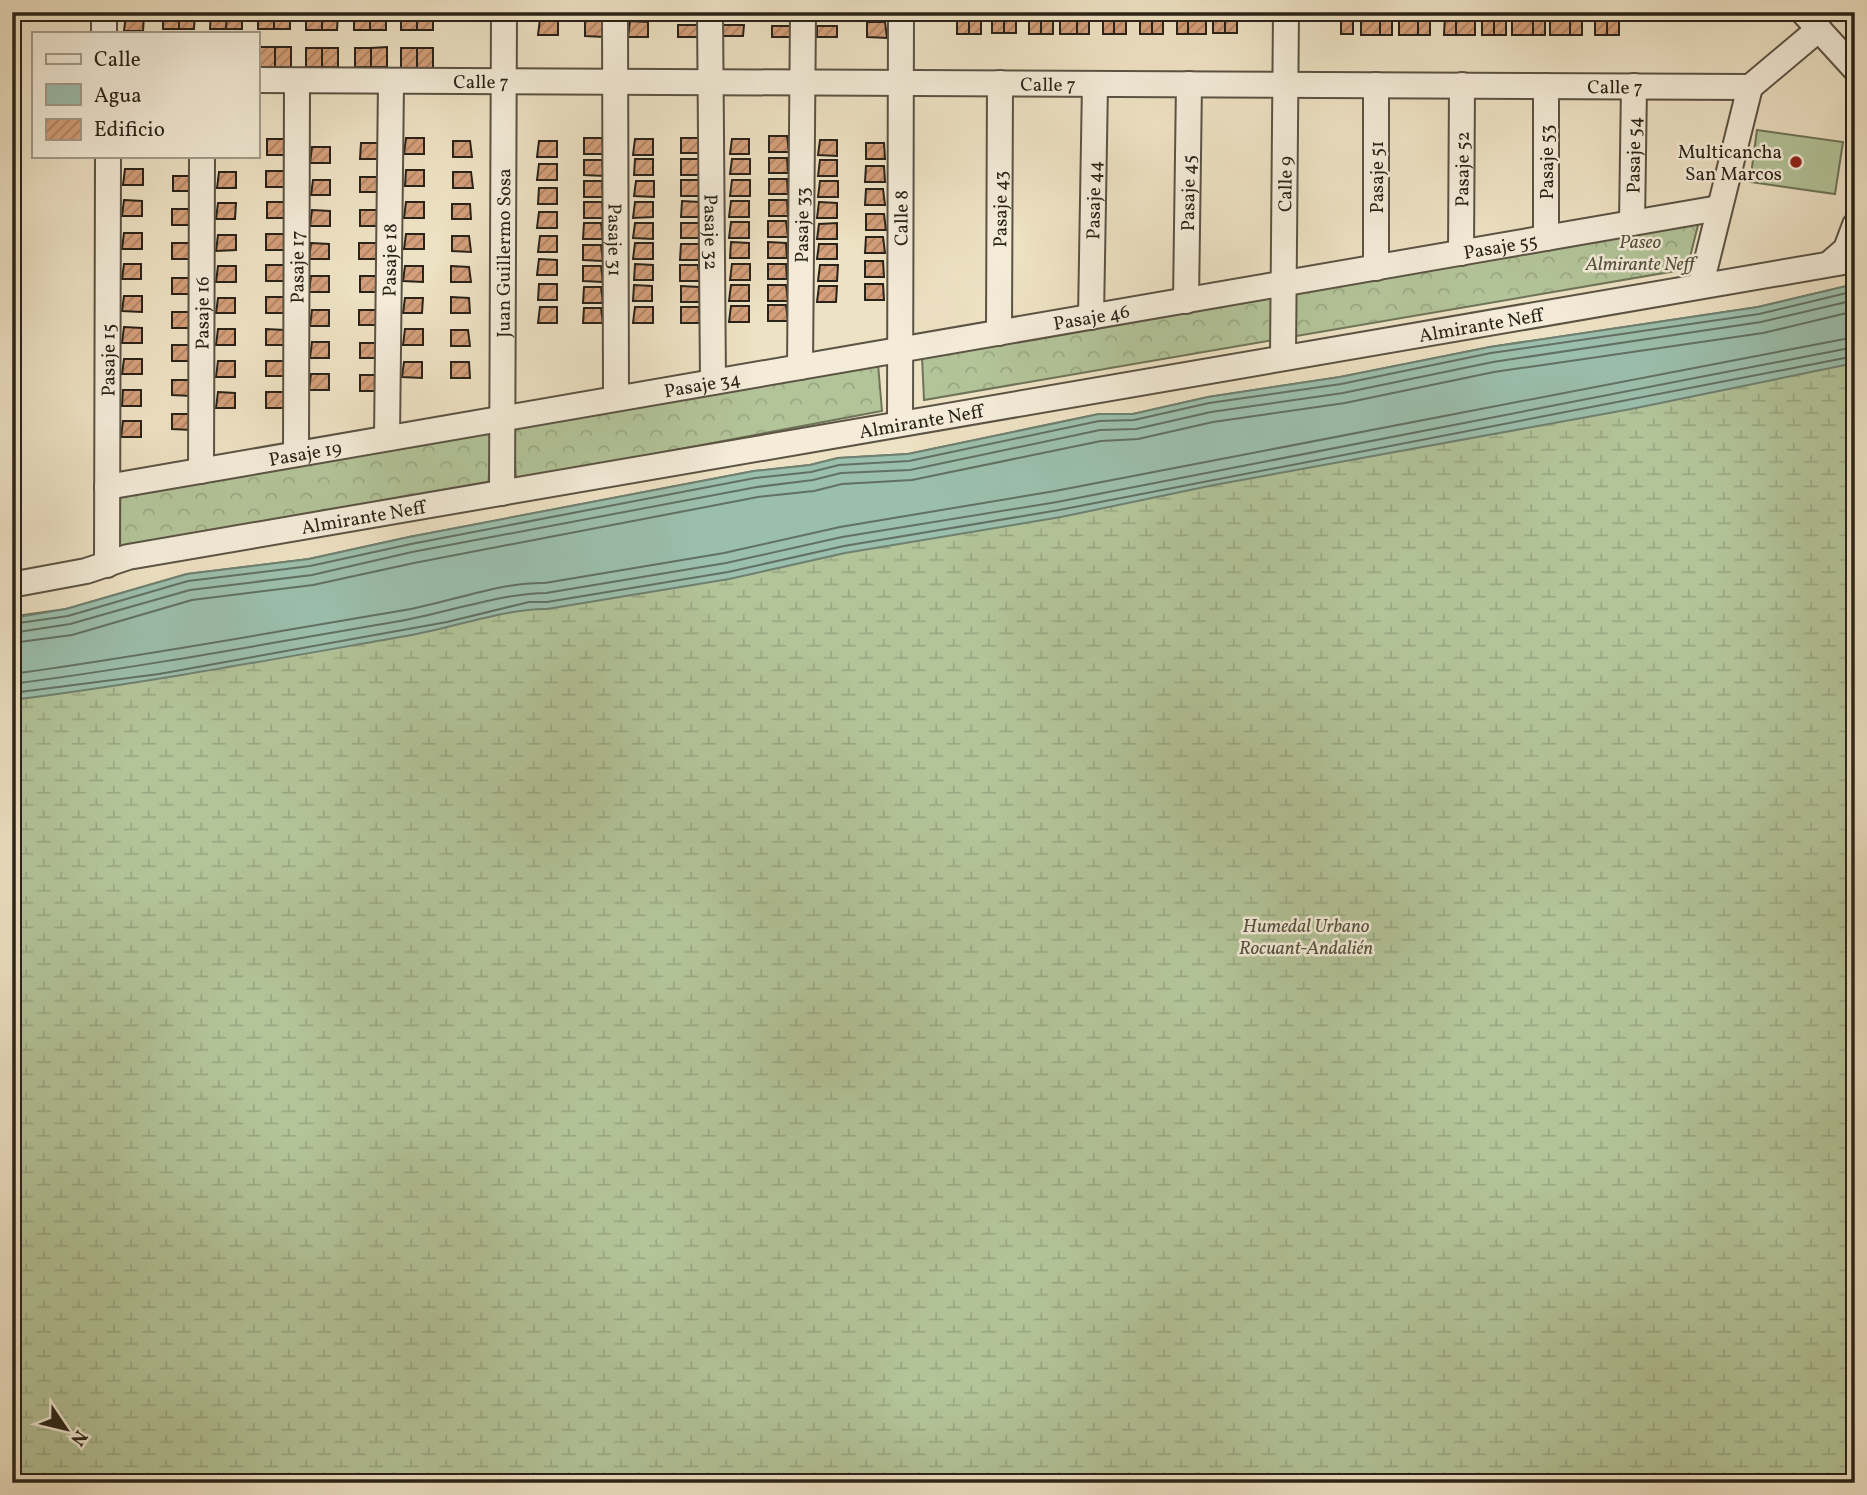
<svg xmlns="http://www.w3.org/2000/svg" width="1867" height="1495" viewBox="0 0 1867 1495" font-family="Vollkorn,serif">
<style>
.forest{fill:url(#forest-crowns);stroke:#6e7459;stroke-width:2}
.wetland{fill:url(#wetland-marsh);stroke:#6e7459;stroke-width:2}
.pitch{fill:#b3c499;stroke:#6e7459;stroke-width:2}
.water{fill:#9bbfad;stroke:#6e8172;stroke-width:2}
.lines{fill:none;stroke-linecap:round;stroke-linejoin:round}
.shore{stroke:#627163;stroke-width:2}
.building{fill:url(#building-hatch);stroke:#2a2319;stroke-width:2}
.minor-casing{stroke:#5b5344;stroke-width:28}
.minor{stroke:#f4ecd9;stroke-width:24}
.poi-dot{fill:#8f2418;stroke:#f4ecd9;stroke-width:2.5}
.labels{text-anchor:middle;stroke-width:5;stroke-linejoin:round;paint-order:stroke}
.street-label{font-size:19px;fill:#2a2319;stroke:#f4ecd9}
.poi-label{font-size:19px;fill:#2a2319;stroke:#f4ecd9;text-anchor:end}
.park-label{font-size:19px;font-style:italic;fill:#53533f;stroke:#f4ecd9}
</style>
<defs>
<pattern id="forest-crowns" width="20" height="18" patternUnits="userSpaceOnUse" patternTransform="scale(1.75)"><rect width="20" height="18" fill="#b3c499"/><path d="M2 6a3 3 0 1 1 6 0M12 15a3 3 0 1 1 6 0" fill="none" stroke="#9aa883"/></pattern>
<pattern id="wetland-marsh" width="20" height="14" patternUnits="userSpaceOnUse" patternTransform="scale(1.75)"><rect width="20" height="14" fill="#b3c499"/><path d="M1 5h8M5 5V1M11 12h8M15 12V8" fill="none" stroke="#9aa883"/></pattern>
<pattern id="building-hatch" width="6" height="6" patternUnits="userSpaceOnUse" patternTransform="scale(1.75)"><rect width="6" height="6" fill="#d49f7a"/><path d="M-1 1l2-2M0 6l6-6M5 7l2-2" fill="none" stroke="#ac8163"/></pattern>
</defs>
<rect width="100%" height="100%" fill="#eee2c4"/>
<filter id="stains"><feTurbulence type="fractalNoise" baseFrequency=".00286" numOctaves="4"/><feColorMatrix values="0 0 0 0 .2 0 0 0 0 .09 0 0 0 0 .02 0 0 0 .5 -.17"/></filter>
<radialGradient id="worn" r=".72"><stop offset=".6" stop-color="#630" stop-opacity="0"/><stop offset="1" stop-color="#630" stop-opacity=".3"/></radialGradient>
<path class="forest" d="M1700 217 1687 269 924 400 922 357Z
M878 364 882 411 516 480 513 426Z
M492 429 488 489 115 552 119 495Z"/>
<path class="wetland" d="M1855 284V1483H12V619L16 616 66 609 187 574 309 559 409 537 754 471 810 465 838 458 908 454 1099 414H1133L1208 397 1340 377 1490 347 1758 307Z"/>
<path class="pitch" d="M1757 130 1843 142 1835 194 1750 182Z"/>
<path class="water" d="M1855 284V363L1631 409 1214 485 1061 517 845 553 729 579 547 609C507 608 449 629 406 636 275 659 145 683 12 700V618L66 609 187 574 309 559 409 537 754 471 810 465 838 458 908 454 1099 414H1133L1208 397 1340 377 1490 347 1758 307Z"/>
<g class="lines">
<path class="shore" d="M12 624 68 616 188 581 310 566 411 544 755 478 811 472 839 465 909 461 1099 421 1134 420 1209 403 1341 384 1491 353 1759 314 1855 291
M12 633 70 624 190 590 312 575 412 552 757 487 813 480 841 473 910 470 1100 430 1136 429 1211 412 1343 393 1493 362 1761 322 1855 300
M12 643 72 635 192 600 313 585 414 563 758 497 814 491 842 484 912 480 1101 441 1138 439 1213 422 1345 403 1494 372 1763 333 1855 311
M12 674C144 656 274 632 405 610 451 602 499 582 545 583L724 553 840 527 1055 491 1855 337
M12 684C142 667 271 643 400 621 445 613 503 593 546 593L726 563 842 537 1057 502 1855 347
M12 693 159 674 447 622 529 602H547L728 572 844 546 1059 510 1855 356"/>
</g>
<path class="building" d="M163 12H179V29H163Z
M179 12H195L194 29H179Z
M211 12H227L226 29H210Z
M227 12H242V29H226Z
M258 12H274V29H258Z
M274 12H290V29H274Z
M306 12H322V30H306Z
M322 12H338L337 30H322Z
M354 12H370V30H354Z
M370 12H386V30H370Z
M401 12H417V30H401Z
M417 12H433V30H417Z
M817 12H837V19H817Z
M969 13V34H957V14Z
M969 13H981V34H969Z
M992 13H1004V33H992Z
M1004 13H1016V33H1004Z
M1029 13H1041V34H1029Z
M1041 13H1053V34H1041Z
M1089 13V34H1077V14Z
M1114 13V34H1103V14Z
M1114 13 1126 14V34H1114Z
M1140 13H1152V34H1140Z
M1152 13H1163V34H1152Z
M1213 13H1225V33H1213Z
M1225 13H1237V33H1225Z
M1060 14H1077V34H1060Z
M1177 14H1188V34H1177Z
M1188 14H1206V34H1188Z
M1341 14H1353V34H1341Z
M1380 14V35H1361V15Z
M1380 14 1392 15V35H1380Z
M1550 14H1570V35H1550Z
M1570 14H1582V35H1570Z
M126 15H144L143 31H124Z
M1399 15H1418V35H1399Z
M1418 15H1430V35H1418Z
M1445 15H1456V35H1444Z
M1456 15H1475V35H1456Z
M1482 15H1494V35H1482Z
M1494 15H1506V35H1494Z
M1512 15H1533V35H1512Z
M1533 15H1545V35H1533Z
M1595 15H1607V35H1595Z
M1607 15H1619V35H1607Z
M540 19 558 20V35H538Z
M585 21H603L604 37 585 36Z
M630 21 648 22V37H628Z
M867 22H885L887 38 867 37Z
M678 25H699V37H678Z
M723 25H744L743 36H723Z
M772 26H792V37H772Z
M817 26H837V37H817Z
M259 47H275V67H259Z
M275 47H291V67H275Z
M387 47V67H371V48Z
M306 48H322V67H306Z
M322 48H338V67H322Z
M355 48H371V67H355Z
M401 48H417V68H401Z
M417 48H433V68H417Z
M769 136H787L789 152H769Z
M406 138H424V154H404Z
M584 138H602L604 154H584Z
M681 138H700L701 153H681Z
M267 139H284L286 155H267Z
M635 139H653V155H633Z
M732 139H749V154H730Z
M820 140H837V156L818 155Z
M453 141H470L472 157H453Z
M539 141H557V157H537Z
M361 143H378L380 159H360Z
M866 143H884L885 159H866Z
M312 147H330V163H310Z
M769 158H787L788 173H769Z
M635 159H653V175H634Z
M681 159H699L701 175H681Z
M732 159H750V174H730Z
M584 160H602L604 176 584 175Z
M820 160H837V176H818Z
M539 164H557V180H537Z
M866 166H884L885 182H865Z
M125 169H143V185H123Z
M406 170H424V186H405Z
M266 171H284L286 187H266Z
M219 172H236V188H217Z
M453 172H471L473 188H453Z
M173 176H190L192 191H173Z
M360 177H378L380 192H360Z
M769 179H787L788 194H769Z
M313 180H330V195H311Z
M681 180H699L701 196H681Z
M732 180H750V196H730Z
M584 181H602L603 197H584Z
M636 181H654V197L634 196Z
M820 181H838V197H818Z
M539 188H557V204H538Z
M866 189H883L885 205H865Z
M124 200 142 201V216H122Z
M769 200H787L788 216H769Z
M682 201 699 202 701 217H681Z
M731 201H749V217H729Z
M267 202H284L286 218H267Z
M406 202H424V218H404Z
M584 202H602L604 218H584Z
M635 202H653V217L633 218Z
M819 202 837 203V218H817Z
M218 203H236L235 219H216Z
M452 204H470L471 219H452Z
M172 209H190L192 225H172Z
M312 210 330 211V226H310Z
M360 210H378L380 226H360Z
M539 212H557V228H537Z
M866 214H884L886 230H866Z
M768 221H786L788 237H768Z
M731 222H749V238H729Z
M584 223H601L603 239H583Z
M635 223H653V239L633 238Z
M681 223H699L700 238H681Z
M837 223V239H817L819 224Z
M124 233H142V249H122Z
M266 234H284L285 250H266Z
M406 234H424V249H404Z
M218 235H236V250L216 251Z
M452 236H469L471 252 452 251Z
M540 236H557V252H538Z
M866 237H883L885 253H865Z
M731 242 749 243V258H730Z
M768 242 786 243 787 258H768Z
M172 243H190L192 259H172Z
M311 243 329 244V259H309Z
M359 243H377L379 259H359Z
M635 243H653V259H633Z
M681 244H699L700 260H680Z
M819 244H837V259H817Z
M583 245H601L603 261 583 260Z
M539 259 557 260V275H537Z
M865 261H883L884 277H865Z
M124 264H141V279H122Z
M635 264 653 265V280H634Z
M732 264H750V280H730Z
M768 264H786L787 279H768Z
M266 265H284L285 281H266Z
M680 265H698L700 281H680Z
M820 265H838L837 281H818Z
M218 266H236V282H216Z
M405 266H423V282L403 281Z
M451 266 469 267 471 282H451Z
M583 266H601L603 282 583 281Z
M311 276H329V292H309Z
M360 276H378L379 292H360Z
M172 278H190L192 294H172Z
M539 284H557V300H538Z
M865 284H883L884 300H865Z
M634 285 652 286V301H633Z
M731 285H749V301H729Z
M768 285H786L788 301H768Z
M681 286 699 287 700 302H681Z
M819 286H837L836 302H817Z
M584 287H601L603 303H583Z
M124 296H142V312L122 311Z
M266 297H284L286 313H266Z
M451 297 469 298 470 313H451Z
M218 298H235V313H216Z
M405 298H423L422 313H403Z
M768 305H786L788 321H768Z
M731 306H749V322H729Z
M540 307H557V323H538Z
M635 307H653V323H633Z
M681 307H699L700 323H681Z
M584 308H601L603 323H583Z
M312 310H329V326H310Z
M359 310H377L379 325H359Z
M172 312H190L191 328H172Z
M124 327 142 328V343H122Z
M218 329H235V345H216Z
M266 329 284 330 285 345H266Z
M405 329H423V345H403Z
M451 330H468L470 346H451Z
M312 342H329V358H310Z
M360 343H378L380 358H360Z
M172 345H191L192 361H172Z
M124 359H142V374H122Z
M218 361H235V377H216Z
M266 361H284L285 376H266Z
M404 362H422V378L402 377Z
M451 362H469L470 378H451Z
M311 374H329V390H309Z
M360 375H378L380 391H360Z
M172 380H190L191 396 172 395Z
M123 390H141V406H122Z
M218 392 235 393V408H216Z
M266 392H284L285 408H266Z
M172 414H189L191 430 172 429Z
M123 421H141V437H121Z"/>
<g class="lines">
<g class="minor-casing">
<g id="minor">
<path id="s1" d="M615 12 616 398"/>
<path id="s2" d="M710 12 713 382"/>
<path d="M1803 12 1855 69"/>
<path d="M104 33V12"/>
<path id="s3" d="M257 80 1750 87 1819 29"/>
<path d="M1546 86V238"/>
<path id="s4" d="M1632 223 1634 86"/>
<path id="s5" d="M1461 253 1462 85"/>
<path d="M1830 263 1846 249 1855 225"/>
<path d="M1376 268V85"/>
<path d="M1701 284 1750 87"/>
<path id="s6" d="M1186 301 1189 84"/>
<path id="s7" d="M1091 317 1095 84"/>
<path id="s8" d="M999 333 1000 83"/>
<path id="s9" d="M1283 356 1286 12"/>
<path id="s10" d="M800 367 803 12"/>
<path id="s11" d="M900 423 901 12"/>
<path id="s12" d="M387 438 391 81"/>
<path id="s13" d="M296 454 297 81"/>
<path id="s14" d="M201 471 202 156"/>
<path id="s15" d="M107 487 1719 208"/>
<path id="s16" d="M502 493 504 12"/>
<path id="s17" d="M107 565 108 156"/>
<path id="s18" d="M16 584 86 571 128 557 1855 260"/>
</g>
</g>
<use href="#minor" class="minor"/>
</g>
<circle class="poi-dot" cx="1796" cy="162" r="7"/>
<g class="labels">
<g class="street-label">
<text dy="7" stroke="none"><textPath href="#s3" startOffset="224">Calle 7</textPath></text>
<text dy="7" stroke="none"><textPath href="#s3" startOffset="791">Calle 7</textPath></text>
<text dy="7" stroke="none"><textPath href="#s3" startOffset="1358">Calle 7</textPath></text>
<text dy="7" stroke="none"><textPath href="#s4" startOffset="68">Pasaje 54</textPath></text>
<text transform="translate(1546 162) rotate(-90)" y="7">Pasaje 53</text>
<text dy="7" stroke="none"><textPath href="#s5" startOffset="84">Pasaje 52</textPath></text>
<text transform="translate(1376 177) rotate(-90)" y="7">Pasaje 51</text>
<text dy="7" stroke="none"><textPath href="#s9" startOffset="172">Calle 9</textPath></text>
<text dy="7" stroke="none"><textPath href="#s6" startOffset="108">Pasaje 45</textPath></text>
<text dy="7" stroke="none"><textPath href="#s7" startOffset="117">Pasaje 44</textPath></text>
<text dy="7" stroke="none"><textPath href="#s8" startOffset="124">Pasaje 43</textPath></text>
<text dy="7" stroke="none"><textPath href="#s11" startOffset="205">Calle 8</textPath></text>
<text dy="7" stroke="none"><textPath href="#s10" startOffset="142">Pasaje 33</textPath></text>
<text dy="7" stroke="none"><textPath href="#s2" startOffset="220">Pasaje 32</textPath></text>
<text dy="7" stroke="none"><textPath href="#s1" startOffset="228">Pasaje 31</textPath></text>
<text dy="7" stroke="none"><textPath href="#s15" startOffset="1414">Pasaje 55</textPath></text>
<text dy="7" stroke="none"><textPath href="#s16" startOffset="240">Juan Guillermo Sosa</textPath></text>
<text dy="7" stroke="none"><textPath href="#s12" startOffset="178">Pasaje 18</textPath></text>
<text dy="7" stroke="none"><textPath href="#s13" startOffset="187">Pasaje 17</textPath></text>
<text dy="7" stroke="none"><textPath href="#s14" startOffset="158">Pasaje 16</textPath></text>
<text dy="7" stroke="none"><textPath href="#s15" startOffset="999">Pasaje 46</textPath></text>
<text dy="7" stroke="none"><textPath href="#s18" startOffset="1488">Almirante Neff</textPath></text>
<text dy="7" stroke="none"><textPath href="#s17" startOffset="205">Pasaje 15</textPath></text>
<text dy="7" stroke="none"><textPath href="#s15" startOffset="604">Pasaje 34</textPath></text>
<text dy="7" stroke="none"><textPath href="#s18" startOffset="920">Almirante Neff</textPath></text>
<text dy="7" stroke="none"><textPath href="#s15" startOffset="201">Pasaje 19</textPath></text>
<text dy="7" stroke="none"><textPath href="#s18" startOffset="354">Almirante Neff</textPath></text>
</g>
<g class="poi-label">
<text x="1782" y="158">Multicancha<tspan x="1782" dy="22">San Marcos</tspan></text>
</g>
<g class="park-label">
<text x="1640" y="248">Paseo<tspan x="1640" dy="22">Almirante Neff</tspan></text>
<text x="1306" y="932">Humedal Urbano<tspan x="1306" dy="22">Rocuant-Andalién</tspan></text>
</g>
</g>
<rect width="1867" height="1495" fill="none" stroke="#eee2c4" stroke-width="42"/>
<rect x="14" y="14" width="1839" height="1467" fill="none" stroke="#2a2319" stroke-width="3.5"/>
<rect x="21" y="21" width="1825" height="1453" fill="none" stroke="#2a2319" stroke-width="2"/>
<rect x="32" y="32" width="228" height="126" fill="#f4ecd9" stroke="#a39c8c" stroke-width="2"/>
<rect x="46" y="54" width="35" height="10" fill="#f4ecd9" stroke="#a39c8c" stroke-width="2"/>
<text x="94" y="66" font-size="21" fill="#2a2319">Calle</text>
<rect x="46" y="84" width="35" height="21" fill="#9bbfad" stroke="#a39c8c" stroke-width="2"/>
<text x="94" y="102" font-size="21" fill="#2a2319">Agua</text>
<rect x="46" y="119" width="35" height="21" fill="url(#building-hatch)" stroke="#a39c8c" stroke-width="2"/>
<text x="94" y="136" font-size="21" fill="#2a2319">Edificio</text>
<g transform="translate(66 1429) rotate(125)" stroke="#f4ecd9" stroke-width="5" paint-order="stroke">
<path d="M0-5L12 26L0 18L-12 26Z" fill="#2a2319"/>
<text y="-10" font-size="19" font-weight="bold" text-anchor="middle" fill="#2a2319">N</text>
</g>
<rect width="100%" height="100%" filter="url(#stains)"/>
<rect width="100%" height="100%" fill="url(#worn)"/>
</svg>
